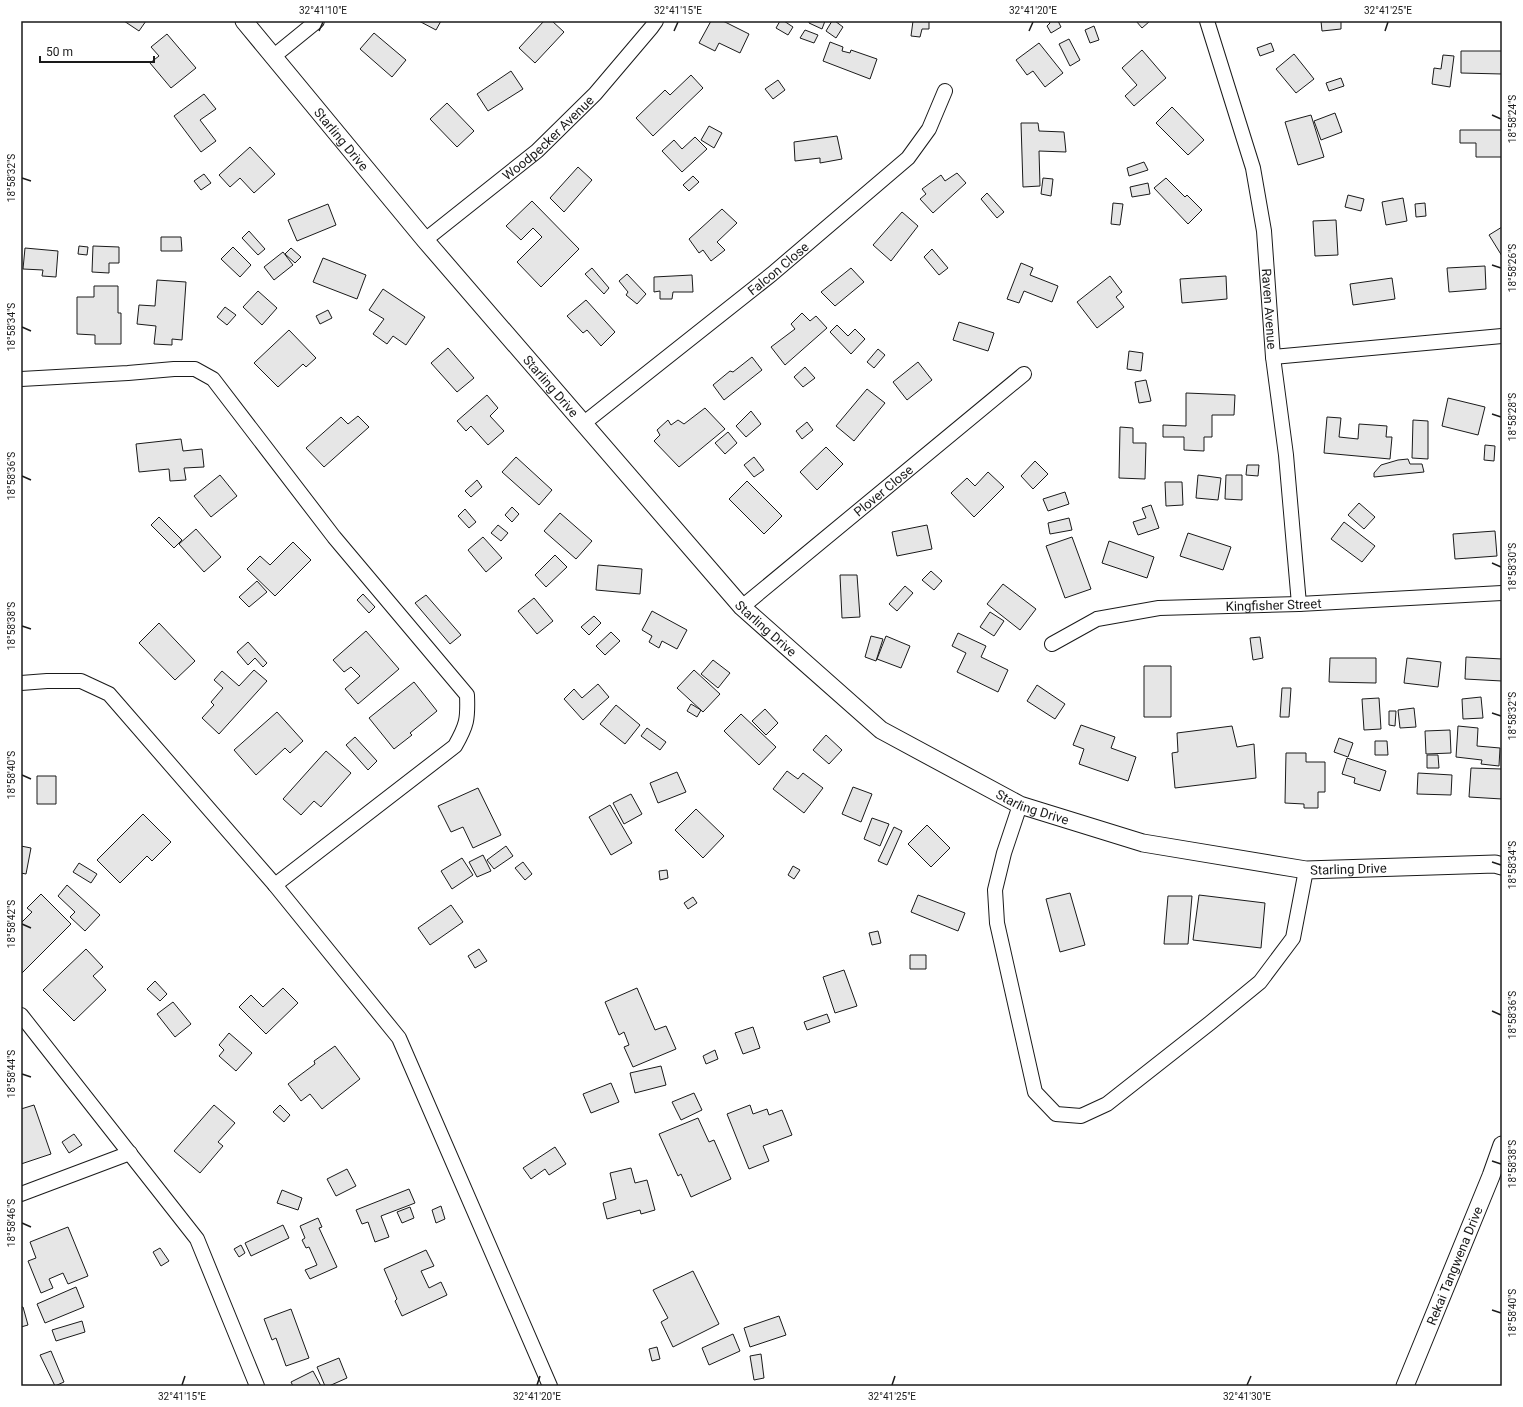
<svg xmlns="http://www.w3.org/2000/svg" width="1523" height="1407" viewBox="0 0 1523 1407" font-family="Roboto,sans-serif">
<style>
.building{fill:#e6e6e6;stroke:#1a1a1a}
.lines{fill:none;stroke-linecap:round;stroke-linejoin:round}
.minor-casing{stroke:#1a1a1a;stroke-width:16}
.tertiary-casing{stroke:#1a1a1a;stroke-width:19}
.minor{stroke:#fff;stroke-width:14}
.tertiary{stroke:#fff;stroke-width:17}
.ticks{fill:none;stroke:#1a1a1a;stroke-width:1.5}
.labels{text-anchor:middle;stroke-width:3;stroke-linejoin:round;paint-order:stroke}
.street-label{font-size:13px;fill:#1a1a1a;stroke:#fff}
.neatline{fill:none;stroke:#1a1a1a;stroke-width:1.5}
.ticks-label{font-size:10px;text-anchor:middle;fill:#1a1a1a}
</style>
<rect width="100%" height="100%" fill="#fff"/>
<path class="building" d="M124 21H146L139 31Z
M419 21H441L436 30Z
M544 21H552L564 32 535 63 519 48Z
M711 21H723L749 34 740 53 719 43 715 51 699 43Z
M780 21H784L793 27 788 35 776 28Z
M809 21H825L822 29 809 23Z
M832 21H835L843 27 836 38 826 31Z
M913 21H929V29H922L920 37 911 36Z
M1049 21H1058L1061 27 1051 33 1047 26 1050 23Z
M1136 21H1150L1142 28Z
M1321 21H1341V29L1322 31Z
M1094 26 1099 40 1090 43 1085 30Z
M805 30 818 35 814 43 800 38Z
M374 33 406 60 392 77 360 49Z
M167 34 196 68 171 88 150 63 159 56 151 47Z
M1069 39 1080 60 1070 66 1059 44Z
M830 42 843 47 842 51 850 53 851 50 877 59 870 79 823 61Z
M1039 43 1063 73 1045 87 1033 71 1027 75 1016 60Z
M1271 43 1274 51 1260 56 1257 48Z
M1142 50 1166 78 1134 106 1125 96 1137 85 1122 68Z
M1461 51H1502V74L1461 73Z
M1294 54 1314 79 1296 93 1276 69Z
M1443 55 1454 56 1450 87 1432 84 1434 68 1441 69Z
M511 71 523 89 488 111 477 94Z
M691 75 703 88 653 136 636 118 665 90 670 95Z
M1341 78 1344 86 1329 91 1326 83Z
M778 80 785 90 773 99 765 89Z
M204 94 216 109 200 120 216 141 201 152 174 116Z
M447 103 474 131 457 147 430 119Z
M1172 107 1204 140 1188 155 1156 123Z
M1335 113 1342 132 1321 140 1314 121Z
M1311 115 1324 157 1298 165 1285 122Z
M1021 123H1038L1039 131 1064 132 1066 152 1039 151 1040 186 1023 187Z
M709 126 722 133 714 148 701 140Z
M1460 130H1502V157H1476V143H1460Z
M837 136 842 159 820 163V158L795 161 794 142Z
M695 137 707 149 682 172 662 151 674 140 682 149Z
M250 147 275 174 254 193 240 178 230 187 219 175Z
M1144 162 1148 170 1129 176 1127 168Z
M578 167 592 180 564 212 550 198Z
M957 173 966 183 933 213 920 199 926 194 922 189 941 175 945 181Z
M204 174 211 183 201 190 194 181Z
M693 176 699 182 689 191 683 185Z
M1043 178 1053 179 1051 196 1041 194Z
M1166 178 1185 197 1187 195 1202 210 1188 224 1154 188Z
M1148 183 1150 194 1132 197 1130 187Z
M987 193 1004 212 997 218 981 199Z
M1348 195 1364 199 1361 211 1345 207Z
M1403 198 1407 221 1386 225 1382 202Z
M532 201 579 249 541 287 517 262 542 237 533 228 521 240 506 226Z
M1113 203 1123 204 1120 225 1111 224Z
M1425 203 1426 216 1416 217 1415 204Z
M328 204 336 225 297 241 288 220Z
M722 209 737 223 717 242 725 250 711 261 703 250 699 253 689 239Z
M902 212 918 226 891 261 873 245Z
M1336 220 1338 255 1315 256 1313 221Z
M1502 227V256L1489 235Z
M249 231 265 249 258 255 242 238Z
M161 237H181L182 251H161Z
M79 246 88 247 87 255 78 254Z
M93 246 119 247V263H109V273L92 272Z
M233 247 251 265 240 277 221 259Z
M25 248 58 251 56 277 42 276 43 270 23 269Z
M291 248 301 257 295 263 285 254Z
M932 249 948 268 939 275 924 257Z
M283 252 293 265 274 280 264 267Z
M323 258 366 275 357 299 313 282Z
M1021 263 1033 268 1030 275 1058 286 1052 302 1024 291 1019 303 1007 299Z
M1485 266 1486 289 1449 292 1447 268Z
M592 268 609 288 604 294 585 274Z
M851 268 864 282 835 306 821 292Z
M627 274 646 294 637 304 626 295 628 292 619 281Z
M692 275 693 292H673L672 299H660V291L654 292V277Z
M1110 276 1122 292 1116 297 1124 307 1097 328 1077 302Z
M1226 276 1227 299 1182 303 1180 279Z
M1392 278 1395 299 1353 305 1350 284Z
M157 280 186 282 182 340 172 339V345L154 344 156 326 137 324 139 305 155 306Z
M94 286H118V313H121V344H95V335L77 334V297H94Z
M383 289 425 317 406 345 393 336 387 344 373 334 384 319 369 310Z
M258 291 277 308 262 325 243 307Z
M586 300 615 332 601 346 587 330 583 333 567 316Z
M225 307 236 315 227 325 217 317Z
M328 310 332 318 320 324 316 316Z
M802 313 810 321 816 316 827 328 785 365 771 347 795 329 791 324Z
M959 322 994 333 988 351 953 340Z
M837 325 848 336 855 329 865 339 851 354 830 332Z
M289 330 316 358 306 367 303 364 278 387 254 363Z
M448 348 474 378 457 392 431 363Z
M878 349 885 355 874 368 867 362Z
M1129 351 1143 353 1141 371 1127 369Z
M752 357 762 370 724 400 713 385 730 371 733 372Z
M918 362 932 380 907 400 893 382Z
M805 367 815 378 803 387 794 377Z
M1146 380 1151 401 1139 403 1135 382Z
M867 389 885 403 854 441 836 426Z
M1186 393 1235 395 1234 415H1212V437H1204V451L1184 450V437H1163V425L1186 426Z
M487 395 498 408 490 416 504 431 488 445 471 426 466 431 457 421Z
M1448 398 1485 407 1478 435 1442 426Z
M705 408 725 429 679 467 654 441 660 435 657 430 668 420 671 425 678 420 684 424Z
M751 411 761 424 746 437 736 426Z
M358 416 369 427 324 467 306 448 341 417 348 424Z
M1327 417 1341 418 1339 437 1358 439 1359 424 1387 426 1386 437H1392L1390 459 1324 453Z
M1413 420 1428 421V459L1412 458Z
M807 422 813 430 802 439 796 431Z
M1120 427 1133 428V443H1146L1145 479 1119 478Z
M728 432 737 443 725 454 715 443Z
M181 439 183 451 202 449 204 467 184 468 186 480 170 481 169 469 139 472 136 444Z
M1485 445 1495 446 1494 461 1484 460Z
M826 447 843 464 817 490 800 472Z
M516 457 552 490 539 505 502 472Z
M754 457 764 470 754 477 744 465Z
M1408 459 1410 464H1422L1424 472 1374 477V473L1381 465 1398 460Z
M1035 461 1048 474 1033 489 1021 476Z
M1247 465H1259L1258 476 1246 475Z
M988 472 1004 487 974 517 951 493 967 478 975 486Z
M220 475 237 496 211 517 194 496Z
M1198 475 1221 478 1218 500 1196 498Z
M1226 475H1242V500L1225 499Z
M477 480 482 487 471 497 465 491Z
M747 481 782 516 764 534 729 499Z
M1165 482H1182L1183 505 1166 506Z
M1065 492 1069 504 1048 511 1043 499Z
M1359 503 1375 517 1364 529 1348 515Z
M1151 505 1159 528 1138 535 1133 522 1146 518 1142 508Z
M512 507 519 514 512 522 505 515Z
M465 509 476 522 469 528 458 516Z
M560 513 592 541 576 559 544 531Z
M159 517 182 540 174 548 151 525Z
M1069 518 1072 530 1050 534 1048 523Z
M1344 522 1375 546 1362 562 1331 539Z
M498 525 508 533 501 541 491 533Z
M927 525 932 549 897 556 892 532Z
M196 529 221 557 204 572 179 544Z
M1495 531 1497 556 1455 559 1453 534Z
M1188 533 1231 547 1223 570 1180 556Z
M483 537 502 558 486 572 468 550Z
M1072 537 1091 589 1065 598 1046 546Z
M1109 541 1154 557 1147 578 1102 563Z
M293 542 311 560 275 596 247 569 260 556 270 565Z
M555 555 567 567 546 587 535 575Z
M598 565 642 569 640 594 596 590Z
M931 571 942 581 934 590 922 580Z
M840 575H857L860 617 842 618Z
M257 581 267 592 249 607 239 597Z
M1003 584 1036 609 1020 630 987 604Z
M905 586 913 593 897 611 889 604Z
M363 594 375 607 369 613 357 600Z
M426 595 461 635 450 644 415 603Z
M534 598 553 621 537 634 518 611Z
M652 611 687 630 677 649 662 641 659 648 649 642 652 636 642 630Z
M990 612 1004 621 994 636 980 627Z
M594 616 601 623 589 635 581 627Z
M159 623 195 661 175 680 139 643Z
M366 631 399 669 358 704 345 689 360 676 351 667 344 672 333 660Z
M611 632 620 641 605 655 596 646Z
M958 633 986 646 981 657 1008 670 998 692 957 672 966 653 952 646Z
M871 636 883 639 876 661 865 657Z
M886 636 910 646 901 668 877 659Z
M1260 637 1263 658 1253 660 1250 638Z
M248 642 267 663 263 667 255 658 248 665 237 652Z
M1466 657 1502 659V681L1465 679Z
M1330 658H1376V683L1329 682Z
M1407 658 1441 662 1438 687 1404 683Z
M713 660 730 673 718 688 701 674Z
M1144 666H1171V717H1144Z
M254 670 267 681 219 734 202 718 214 705 211 702 223 688 214 680 222 671 239 686Z
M694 670 720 694 703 712 677 688Z
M414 682 437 711 410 733 412 735 394 749 369 718Z
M598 684 609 697 583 720 564 699 574 689 582 698Z
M1037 685 1065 704 1055 719 1027 701Z
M1282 688H1291L1289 717H1280Z
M1481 697 1483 718 1463 719 1462 699Z
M1379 698 1381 729 1364 730 1362 699Z
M691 704 701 710 697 717 687 711Z
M616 705 640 725 625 744 600 724Z
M1414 708 1416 727 1400 728 1398 710Z
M765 709 778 723 766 735 752 721Z
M1389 711H1396L1395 726 1389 725Z
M277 712 303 741 290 753 285 748 256 775 234 750Z
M741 714 776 747 759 765 724 731Z
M1081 725 1115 737 1111 748 1136 757 1128 781 1079 764 1084 749 1073 745Z
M1232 726 1237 747 1254 744 1256 778 1175 788 1172 753 1178 752 1177 733Z
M1458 726 1478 728 1477 746 1500 748 1499 766 1481 764 1482 760 1456 757Z
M647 728 666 742 660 750 641 736Z
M1450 730 1451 753 1426 754 1425 731Z
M826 735 842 750 829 764 813 750Z
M355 737 377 761 368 770 346 745Z
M1339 738 1353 743 1348 757 1334 752Z
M1375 741H1387L1388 755H1375Z
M326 751 351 773 321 807 314 801 301 815 283 799Z
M1286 753H1306V762H1325V792H1318V808H1304V804L1285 803Z
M1427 755H1438L1439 768H1427Z
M1347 758 1386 771 1380 791 1354 783 1355 778 1342 774Z
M1471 768 1502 769V799L1469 797Z
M787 771 798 779 803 773 823 788 804 813 773 789Z
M677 772 686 792 658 803 650 783Z
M1418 773 1452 775 1451 795 1417 794Z
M37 776H56V804H37Z
M853 787 872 794 861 822 842 814Z
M478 788 501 835 473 848 463 827 451 832 438 806Z
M631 794 642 814 624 824 613 803Z
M610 805 632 843 611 855 589 817Z
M696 809 724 836 703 858 675 830Z
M143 814 171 842 152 861 147 856 120 883 97 860Z
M872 818 889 824 880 846 864 839Z
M927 825 950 848 931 867 908 844Z
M894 827 902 831 887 865 878 861Z
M21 846 31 848 26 874 21 873Z
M506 846 513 856 494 869 487 860Z
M483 855 491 871 477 877 469 862Z
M462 858 473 875 452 889 441 871Z
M523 862 532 874 525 880 515 868Z
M79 863 97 874 91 883 73 872Z
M793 866 800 870 794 879 788 875Z
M667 870 668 878 660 880 659 871Z
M67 885 100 915 85 931 70 917 75 912 58 896Z
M1070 893 1085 945 1060 952 1046 899Z
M41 894 71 924 21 974V923L32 912 27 908Z
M918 895 965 913 958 931 911 912Z
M1199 895 1265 903 1261 948 1193 940Z
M1168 896H1192L1188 944H1164Z
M693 897 697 903 688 909 684 903Z
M451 905 463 922 430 945 418 928Z
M878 931 881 943 872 945 869 933Z
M86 949 103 967 93 976 106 990 74 1021 43 990Z
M479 949 487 961 475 968 468 956Z
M910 955H926V969H910Z
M844 970 857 1006 835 1013 823 977Z
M155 981 167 994 160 1001 147 989Z
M283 988 298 1003 266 1034 239 1007 251 995 263 1007Z
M637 988 655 1030 666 1026 676 1049 633 1067 624 1047 629 1045 624 1032 619 1035 605 1002Z
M173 1002 191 1024 175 1037 157 1014Z
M827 1014 830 1022 807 1030 804 1022Z
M753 1027 760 1048 743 1054 735 1033Z
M229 1033 252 1053 236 1071 219 1056 224 1050 219 1045Z
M335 1046 360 1079 322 1109 310 1094 301 1101 288 1084 315 1064 314 1061Z
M715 1050 718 1059 706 1064 703 1056Z
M661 1066 666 1085 635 1093 630 1073Z
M611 1083 619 1102 591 1113 583 1094Z
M694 1093 702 1110 681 1120 672 1102Z
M34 1105 51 1154 21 1164V1109Z
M214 1105 235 1123 218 1142 223 1146 200 1173 174 1151Z
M280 1105 290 1115 284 1122 273 1112Z
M750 1105 753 1114 767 1109 769 1115 782 1110 792 1135 763 1146 769 1161 749 1169 727 1114Z
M698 1118 709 1142 714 1140 731 1179 691 1197 681 1174 678 1176 659 1134Z
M74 1134 82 1145 69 1153 62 1142Z
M555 1147 566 1164 549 1175 545 1169 531 1179 523 1168Z
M631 1168 635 1183 647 1180 655 1210 641 1214 640 1210 607 1219 603 1203 616 1199 610 1173Z
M347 1169 356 1186 336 1196 327 1179Z
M409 1189 415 1203 381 1216 389 1237 375 1242 368 1222 362 1224 356 1210Z
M282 1190 302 1198 298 1210 277 1203Z
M441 1206 445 1219 436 1223 432 1210Z
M410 1207 414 1218 402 1223 397 1212Z
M318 1218 322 1227 319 1228 337 1267 310 1279 305 1270 317 1265 309 1247 306 1248 302 1240 305 1238 300 1226Z
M283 1225 289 1238 251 1256 245 1243Z
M68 1227 88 1276 68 1284 63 1273 49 1279 53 1288 41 1293 28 1261 36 1258 30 1242Z
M241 1245 245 1253 239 1257 234 1249Z
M160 1248 169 1261 161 1266 153 1252Z
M426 1250 434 1266 421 1271 429 1288 441 1282 447 1295 402 1316 395 1301 397 1299 384 1269Z
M693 1271 719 1324 673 1347 661 1322 668 1318 653 1290Z
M76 1287 84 1307 45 1323 37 1304Z
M21 1307H23L28 1325 21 1327Z
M291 1309 309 1358 286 1366 276 1338 272 1340 264 1319Z
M779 1316 786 1335 750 1347 744 1328Z
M82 1321 85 1332 56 1341 52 1330Z
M733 1334 740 1351 709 1365 702 1348Z
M657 1347 660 1359 652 1361 649 1349Z
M51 1351 64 1382 55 1386 40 1355Z
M761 1354 764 1378 754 1380 750 1356Z
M339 1358 347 1378 329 1386H325L317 1367Z
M313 1371 321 1386H293L291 1382Z"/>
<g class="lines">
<g class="minor-casing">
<g id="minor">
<path id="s1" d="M1207 21 1253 168 1264 231 1273 357 1286 455 1299 604"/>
<path d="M274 56 317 21"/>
<path id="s2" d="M425 240 537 151 595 94 651 28 656 21"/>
<path d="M1273 357 1502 336"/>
<path d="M21 379 128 373 174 369H195L213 379 334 537 467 695C468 719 467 725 455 746L275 885"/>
<path id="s3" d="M584 423 772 274 908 158 929 129 945 91"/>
<path id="s4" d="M742 607 1024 374"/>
<path id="s5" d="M1052 644 1097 619 1159 608 1299 604 1502 593"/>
<path d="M21 683 47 681H81L109 694 275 885 399 1038 550 1386"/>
<path d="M1020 805 1004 853 995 890 997 923 1035 1092 1056 1114 1081 1116 1107 1104 1210 1023 1260 982 1293 938 1306 870"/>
<path d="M21 1015 197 1239 257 1386"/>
<path d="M21 1194 130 1153"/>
</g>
</g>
<g class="tertiary-casing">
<g id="tertiary">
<path id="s6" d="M244 21 425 240 742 607 881 730 1020 805 1143 843 1306 870 1495 864 1502 866"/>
<path id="s7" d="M1405 1386 1491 1176 1502 1145"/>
</g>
</g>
<use href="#minor" class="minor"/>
<use href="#tertiary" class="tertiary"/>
</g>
<path class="ticks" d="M319 31 323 22M674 31 678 22M1029 31 1033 22M1385 31 1388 22M1492 115 1501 119M22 178 31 181M1492 265 1501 268M22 327 31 331M1492 414 1501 417M22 476 31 480M1492 563 1501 567M22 626 31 629M1492 713 1501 716M22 775 31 779M1492 862 1501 865M22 924 31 928M1492 1011 1501 1015M22 1074 31 1077M1492 1161 1501 1164M22 1223 31 1227M1492 1310 1501 1313M182 1385 185 1376M537 1385 540 1376M892 1385 895 1376M1247 1385 1251 1376"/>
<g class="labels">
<g class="street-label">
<text dy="5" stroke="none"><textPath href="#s2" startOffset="160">Woodpecker Avenue</textPath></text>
<text dy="5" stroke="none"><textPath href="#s6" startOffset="153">Starling Drive</textPath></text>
<text dy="5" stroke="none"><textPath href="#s3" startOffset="248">Falcon Close</textPath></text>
<text dy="5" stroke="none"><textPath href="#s1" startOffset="296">Raven Avenue</textPath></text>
<text dy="5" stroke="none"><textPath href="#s6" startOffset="477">Starling Drive</textPath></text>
<text dy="5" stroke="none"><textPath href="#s4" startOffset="183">Plover Close</textPath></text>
<text dy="5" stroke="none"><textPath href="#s5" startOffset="229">Kingfisher Street</textPath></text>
<text dy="5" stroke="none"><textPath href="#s6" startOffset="801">Starling Drive</textPath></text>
<text dy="5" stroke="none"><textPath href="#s6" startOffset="1125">Starling Drive</textPath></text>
<text dy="5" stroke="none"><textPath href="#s6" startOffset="1449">Starling Drive</textPath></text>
<text dy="5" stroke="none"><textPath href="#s7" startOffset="130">Rekai Tangwena Drive</textPath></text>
</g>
</g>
<rect width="1523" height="1407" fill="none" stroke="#ffffff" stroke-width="44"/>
<path d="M40 56v6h114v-6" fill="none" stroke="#1a1a1a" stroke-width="2"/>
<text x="46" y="56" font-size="12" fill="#1a1a1a" stroke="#ffffff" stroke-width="3" paint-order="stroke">50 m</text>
<rect x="22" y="22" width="1479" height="1363" class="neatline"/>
<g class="ticks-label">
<text x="323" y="14">32°41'10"E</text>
<text x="678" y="14">32°41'15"E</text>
<text x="1033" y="14">32°41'20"E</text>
<text x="1388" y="14">32°41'25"E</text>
<text transform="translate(1512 119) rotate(-90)" y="4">18°58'24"S</text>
<text transform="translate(11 178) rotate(-90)" y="4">18°58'32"S</text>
<text transform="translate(1512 268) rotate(-90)" y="4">18°58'26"S</text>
<text transform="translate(11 327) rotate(-90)" y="4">18°58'34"S</text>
<text transform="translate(1512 417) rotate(-90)" y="4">18°58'28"S</text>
<text transform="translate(11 476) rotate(-90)" y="4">18°58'36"S</text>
<text transform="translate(1512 567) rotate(-90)" y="4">18°58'30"S</text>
<text transform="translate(11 626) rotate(-90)" y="4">18°58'38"S</text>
<text transform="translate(1512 716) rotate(-90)" y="4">18°58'32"S</text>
<text transform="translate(11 775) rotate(-90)" y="4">18°58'40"S</text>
<text transform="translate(1512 865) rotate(-90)" y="4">18°58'34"S</text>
<text transform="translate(11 924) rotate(-90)" y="4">18°58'42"S</text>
<text transform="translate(1512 1015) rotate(-90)" y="4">18°58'36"S</text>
<text transform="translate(11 1074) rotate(-90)" y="4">18°58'44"S</text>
<text transform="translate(1512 1164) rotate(-90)" y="4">18°58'38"S</text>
<text transform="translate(11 1223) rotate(-90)" y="4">18°58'46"S</text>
<text transform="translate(1512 1313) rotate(-90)" y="4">18°58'40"S</text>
<text x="182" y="1400">32°41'15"E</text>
<text x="537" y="1400">32°41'20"E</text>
<text x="892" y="1400">32°41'25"E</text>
<text x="1247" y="1400">32°41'30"E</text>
</g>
</svg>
